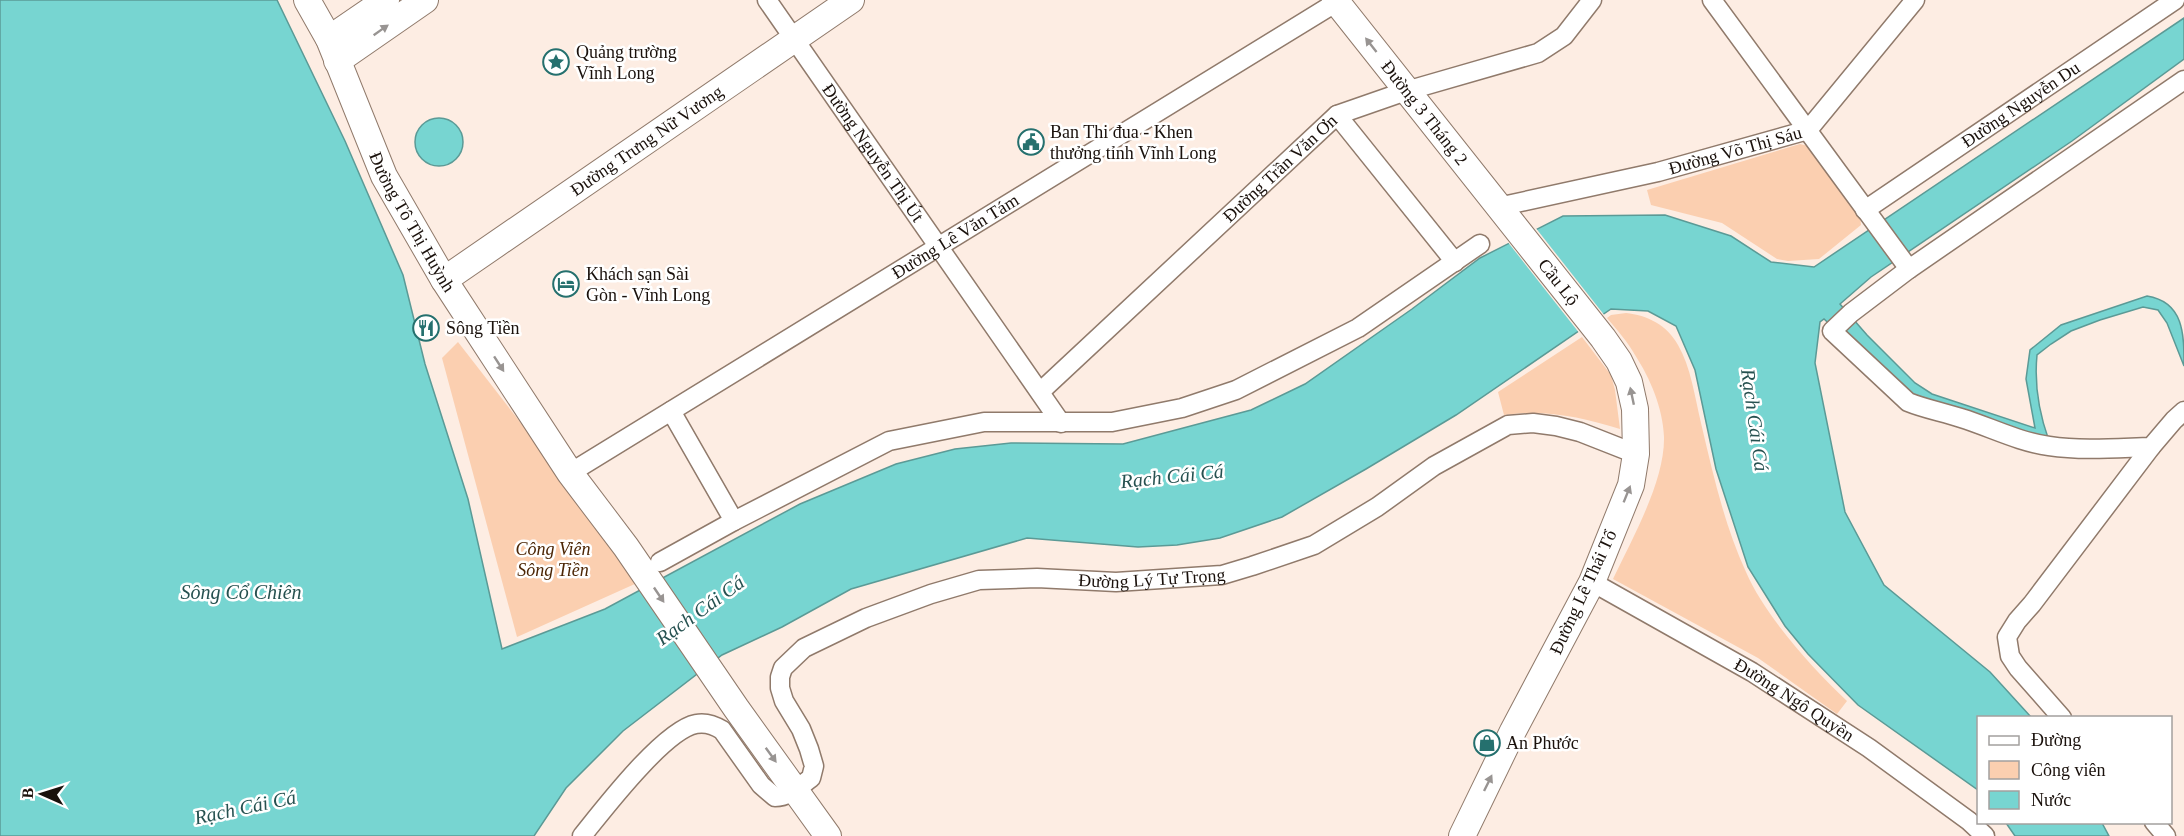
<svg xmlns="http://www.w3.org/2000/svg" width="2184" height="836" viewBox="0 0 2184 836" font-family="'Times New Roman',serif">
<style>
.green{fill:#fbcfb0}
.water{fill:#77d5d1;stroke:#5b9a96;stroke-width:1.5}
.pier{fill:#fdede3}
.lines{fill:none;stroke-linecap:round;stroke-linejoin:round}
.street-casing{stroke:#907a6b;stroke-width:21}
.secondary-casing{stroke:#907a6b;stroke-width:28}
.street{stroke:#fff;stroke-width:18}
.secondary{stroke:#fff;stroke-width:26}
.oneway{fill:#989492}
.labels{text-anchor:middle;stroke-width:5;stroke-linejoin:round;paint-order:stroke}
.poi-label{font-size:18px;fill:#1a110c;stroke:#fff;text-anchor:start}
.street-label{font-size:18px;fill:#1a110c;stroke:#fff}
.park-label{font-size:18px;font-style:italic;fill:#4c2605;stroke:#fff}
.water-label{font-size:20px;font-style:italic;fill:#265150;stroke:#fff}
</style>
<rect width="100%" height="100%" fill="#fdede3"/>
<path class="green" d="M1800 144 1808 146 1860 215 1861 225 1819 259 1788 261 1777 259 1722 223 1651 205 1647 190Z
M1626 313C1647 315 1667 325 1678 345 1691 367 1695 398 1701 423 1713 474 1724 524 1746 572 1765 616 1812 668 1847 701L1837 714 1758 658 1613 579C1632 539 1665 481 1664 437 1663 408 1650 378 1635 355 1628 342 1617 330 1607 318L1611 315Z
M1582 337 1611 375 1615 390 1620 429C1582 417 1544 409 1504 415L1498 392Z
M458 342 544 453 637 583 517 637 442 358Z"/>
<path class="water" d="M0 0H277L345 141 403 275 425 364 468 499 502 649 605 609 800 504 896 464 955 449 1011 443 1123 444 1251 410 1305 384 1412 309 1480 258 1563 216 1665 215 1731 236 1771 262 1814 267 2184 18V59L2072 141 1871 277 1840 304 1867 335 1915 383 1932 394 2035 428 2026 379 2030 350 2061 325 2147 296C2184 302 2184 334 2184 366L2167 323 2158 310 2143 307 2100 320 2071 331 2051 344 2037 355C2034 385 2039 413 2049 441L1915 403 1824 319 1820 322 1815 363 1845 512 1884 585 1990 672 2031 717 1978 718V790L1858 705 1808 654 1785 626 1748 567 1716 469 1695 370 1676 326 1648 311 1611 309 1456 415 1366 469 1282 517 1220 538 1177 545 1138 547 1027 538 851 589 782 627 722 655 623 731 566 788 534 836H0Z
M415 142a24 24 0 1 1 48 0a24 24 0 1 1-48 0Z
M2006 823H2102L2109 836H2015Z"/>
<path class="pier" d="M1535 227 1605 316 1580 334 1507 241Z"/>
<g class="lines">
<g class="street-casing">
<g id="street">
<path id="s1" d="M767 0 1061 423"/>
<path d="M1712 0 1909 269"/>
<path d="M2184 80 1909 269 1851 313 1832 331 1908 402C1925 409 1943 412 1961 418 1990 427 2019 442 2049 446 2083 451 2117 448 2151 447L2174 420 2184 411"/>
<path d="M1337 115 1455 262"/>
<path id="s2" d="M1498 207 1658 172 1808 130 1915 0"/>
<path id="s3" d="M1865 210 2175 0"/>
<path id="s4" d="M1040 392 1337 115 1406 91 1538 53 1564 36 1592 0"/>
<path d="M671 411 734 521"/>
<path id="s5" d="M570 473 1340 0"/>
<path d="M660 562 734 521 889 441 984 422H1112L1182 408 1236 390 1358 328 1480 244"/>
<path id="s6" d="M1592 582 1752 672 1869 748 1969 821 1985 836"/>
<path d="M2062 718 2018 668 2010 656 2007 637 2017 621 2032 604 2151 447"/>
<path d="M2154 822 2166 836"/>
<path id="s7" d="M582 836C603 810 664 730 696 724 706 722 714 725 722 730L761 785 775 797C789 797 800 786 811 778L814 766 809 749 801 729 784 701 780 688V677L783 668 804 648 866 618 931 594 979 580 1037 578 1116 582 1222 575 1252 566 1314 545 1377 507 1434 466 1508 425 1533 423 1556 426 1580 432 1636 454"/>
</g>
</g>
<g class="secondary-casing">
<g id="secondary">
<path id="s8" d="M307 0 329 39 384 176 444 280 570 473 626 547 736 708 828 836"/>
<path id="s9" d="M1335 0 1603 338 1619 361 1629 382 1635 409 1636 454 1631 485 1592 582 1513 731 1462 836"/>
<path d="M329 39 386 0"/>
<path d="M337 61 425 0"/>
<path id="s10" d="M444 280 851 0"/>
</g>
</g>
<use href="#street" class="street"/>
<use href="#secondary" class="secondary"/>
</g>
<defs><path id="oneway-solid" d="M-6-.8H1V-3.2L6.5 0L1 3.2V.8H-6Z" transform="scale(1.5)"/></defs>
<g class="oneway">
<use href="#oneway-solid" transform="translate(381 30) rotate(-35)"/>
<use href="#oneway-solid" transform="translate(1371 45) rotate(-128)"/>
<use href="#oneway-solid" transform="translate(499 364) rotate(57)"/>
<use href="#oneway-solid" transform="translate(1632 396) rotate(-102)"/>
<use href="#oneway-solid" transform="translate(1627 494) rotate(-68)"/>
<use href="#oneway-solid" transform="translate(659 595) rotate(56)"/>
<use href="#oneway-solid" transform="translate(771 755) rotate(54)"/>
<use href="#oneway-solid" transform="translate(1488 783) rotate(-64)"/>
</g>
<defs>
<g id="sight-ring" transform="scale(1.35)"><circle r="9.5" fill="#fff" stroke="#25706e" stroke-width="1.5"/><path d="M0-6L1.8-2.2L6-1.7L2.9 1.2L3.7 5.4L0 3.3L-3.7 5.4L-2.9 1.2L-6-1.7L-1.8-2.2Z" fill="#25706e"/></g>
<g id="civic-ring" transform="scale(1.35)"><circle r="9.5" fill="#fff" stroke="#25706e" stroke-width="1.5"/><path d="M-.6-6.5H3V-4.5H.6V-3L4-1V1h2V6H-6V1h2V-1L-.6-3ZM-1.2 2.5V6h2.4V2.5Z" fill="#25706e"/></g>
<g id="hotel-ring" transform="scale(1.35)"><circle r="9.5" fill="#fff" stroke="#25706e" stroke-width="1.5"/><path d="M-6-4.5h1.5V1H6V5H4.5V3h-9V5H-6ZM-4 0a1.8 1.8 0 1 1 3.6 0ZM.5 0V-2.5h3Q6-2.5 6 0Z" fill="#25706e"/></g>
<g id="restaurant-ring" transform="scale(1.35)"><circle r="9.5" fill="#fff" stroke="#25706e" stroke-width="1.5"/><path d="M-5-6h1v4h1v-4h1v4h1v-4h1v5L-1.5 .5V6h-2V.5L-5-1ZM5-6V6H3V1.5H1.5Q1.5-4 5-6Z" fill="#25706e"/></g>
<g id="shop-ring" transform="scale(1.35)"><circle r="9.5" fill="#fff" stroke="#25706e" stroke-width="1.5"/><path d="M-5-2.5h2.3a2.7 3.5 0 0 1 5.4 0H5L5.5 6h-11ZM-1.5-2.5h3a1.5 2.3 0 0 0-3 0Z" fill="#25706e"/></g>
</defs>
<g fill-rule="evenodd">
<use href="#sight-ring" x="556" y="62"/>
<use href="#civic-ring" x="1031" y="142"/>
<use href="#hotel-ring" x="566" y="284"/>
<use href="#restaurant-ring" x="426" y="328"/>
<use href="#shop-ring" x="1487" y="743"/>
</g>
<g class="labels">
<g class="poi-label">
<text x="576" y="58">Quảng trường<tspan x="576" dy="21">Vĩnh Long</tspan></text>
<text x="1050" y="138">Ban Thi đua - Khen<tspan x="1050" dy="21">thưởng tỉnh Vĩnh Long</tspan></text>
<text x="586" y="280">Khách sạn Sài<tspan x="586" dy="21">Gòn - Vĩnh Long</tspan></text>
<text x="446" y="334">Sông Tiền</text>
<text x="1506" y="749">An Phước</text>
</g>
<g class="street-label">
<text dy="6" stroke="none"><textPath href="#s3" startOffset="188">Đường Nguyễn Du</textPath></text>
<text dy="6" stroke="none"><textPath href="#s9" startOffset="144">Đường 3 Tháng 2</textPath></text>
<text dy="6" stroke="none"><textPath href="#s10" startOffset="246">Đường Trưng Nữ Vương</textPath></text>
<text dy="6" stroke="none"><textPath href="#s2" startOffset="244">Đường Võ Thị Sáu</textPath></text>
<text dy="6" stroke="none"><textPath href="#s1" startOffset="186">Đường Nguyễn Thị Út</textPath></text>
<text dy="6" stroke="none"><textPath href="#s4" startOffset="328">Đường Trần Văn Ơn</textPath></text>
<text dy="6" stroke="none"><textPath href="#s8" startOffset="246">Đường Tô Thị Huỳnh</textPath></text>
<text dy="6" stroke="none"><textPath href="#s5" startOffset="452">Đường Lê Văn Tám</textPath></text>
<text dy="6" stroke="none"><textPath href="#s9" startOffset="360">Cầu Lộ</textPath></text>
<text dy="6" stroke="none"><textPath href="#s7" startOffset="825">Đường Lý Tự Trọng</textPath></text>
<text transform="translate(1583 592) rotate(-65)" y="6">Đường Lê Thái Tổ</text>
<text dy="6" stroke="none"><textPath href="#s6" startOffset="234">Đường Ngô Quyền</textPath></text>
</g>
<g class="park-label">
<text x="553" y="555">Công Viên<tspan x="553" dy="21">Sông Tiền</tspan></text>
</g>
<g class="water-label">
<text transform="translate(1755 420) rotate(82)" y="7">Rạch Cái Cá</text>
<text transform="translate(1172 476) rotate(-6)" y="7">Rạch Cái Cá</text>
<text x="241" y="599">Sông Cổ Chiên</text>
<text transform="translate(700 610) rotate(-36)" y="7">Rạch Cái Cá</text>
<text transform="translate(245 807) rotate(-12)" y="7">Rạch Cái Cá</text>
</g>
</g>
<rect x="1977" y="716" width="195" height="108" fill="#ffffff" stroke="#a3a09e" stroke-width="1.5"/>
<rect x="1989" y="736" width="30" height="9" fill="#ffffff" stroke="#a3a09e" stroke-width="1.5"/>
<text x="2031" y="746" font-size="18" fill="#1a110c">Đường</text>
<rect x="1989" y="761" width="30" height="18" fill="#fbcfb0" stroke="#a3a09e" stroke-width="1.5"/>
<text x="2031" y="776" font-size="18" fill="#1a110c">Công viên</text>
<rect x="1989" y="791" width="30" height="18" fill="#77d5d1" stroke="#a3a09e" stroke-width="1.5"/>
<text x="2031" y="806" font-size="18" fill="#1a110c">Nước</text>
<g transform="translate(42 794) rotate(273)" stroke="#ffffff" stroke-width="4.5" paint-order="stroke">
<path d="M0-4.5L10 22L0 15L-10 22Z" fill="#1a110c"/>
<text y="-9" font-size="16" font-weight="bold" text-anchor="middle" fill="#1a110c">B</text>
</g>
</svg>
